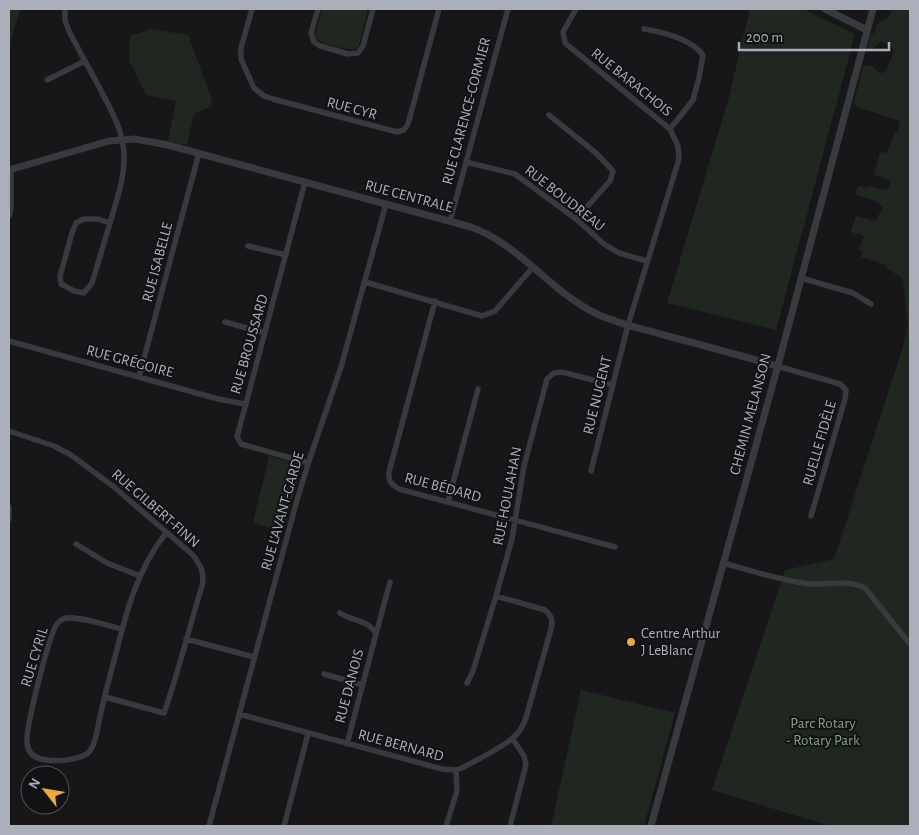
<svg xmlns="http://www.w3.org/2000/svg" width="919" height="835" viewBox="0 0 919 835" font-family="'Alegreya Sans',sans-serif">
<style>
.green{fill:#1f2720}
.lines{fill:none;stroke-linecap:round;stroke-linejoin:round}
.minor{stroke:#383a3e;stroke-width:5.5}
.tertiary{stroke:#383a3e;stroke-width:7}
.poi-dot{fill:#eca93d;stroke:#121214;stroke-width:2}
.labels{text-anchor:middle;stroke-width:4;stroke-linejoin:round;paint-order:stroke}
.street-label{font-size:15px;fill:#aaafb9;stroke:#121214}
.poi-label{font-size:15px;fill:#aaafb9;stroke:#121214;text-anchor:start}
.park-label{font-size:15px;fill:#82a382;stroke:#121214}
</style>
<rect width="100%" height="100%" fill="#171719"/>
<path class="green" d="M9 9H20L9 48Z
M322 9H364L366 10 367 14 359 45 356 49C348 51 323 44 316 39L315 34Z
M750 9H803L855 34 776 330 667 303 728 101Z
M893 9H910V826H830L712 790 785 570 834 559 903 347 908 324 903 279 887 268V265L861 257 863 251 859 249 864 236 851 232 856 216 875 221 883 208 876 201 855 195 858 186 866 188 868 186 887 190 890 184 889 180 874 175 880 152 887 153 894 133H897L900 121 858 107 854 102 863 66H872L880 73H883L887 69 894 51 891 45 881 42 871 50 867 49 871 35 875 32 877 24 887 19Z
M151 29 188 35 211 97 212 106 194 114 187 145 168 141 176 101 146 95 129 60 130 36Z
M269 456 302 465 283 532 253 523Z
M581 690 675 713 644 826H551Z"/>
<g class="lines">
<path class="minor" d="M65 9V20L68 29C77 47 87 65 97 83 109 107 125 131 124 159 124 180 116 202 110 223L92 283 84 293 74 291 61 284 60 276 72 233 76 223 84 219H98L110 223
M252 9 241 48V59L254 88 264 96 273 99 397 132 404 130 408 124 439 9
M318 9 311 33 314 42 320 46 348 54 358 53 363 46 373 9
M576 9 563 32 565 43 670 129 678 146 679 159 628 325 591 471
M644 29C662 32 691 39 703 55L699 78 693 100 670 129
M47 80 85 61
M549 115 596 153 613 171 610 181 576 219
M466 162 515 174 576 219 604 244 619 253 647 261
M305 182 237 437 241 444 308 463
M9 216 11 208V170
M450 221 508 9
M248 246 286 255
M801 278 853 293 871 304
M365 282 482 316 495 311 533 267
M435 301 389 472C388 481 391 484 399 489L615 547
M225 322 265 333
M9 341 218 399 245 404
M777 366 840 384 846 390 845 399 811 516
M139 377 199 153
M9 431 54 446 71 455 114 487 193 555C201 566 205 573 202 586 189 628 179 671 164 713L105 697
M448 502 478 389
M9 519V507
M76 544 107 563 140 576
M723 563C749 570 776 579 803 583 824 587 845 578 865 588L910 644
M340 613C352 621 369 620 376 634L347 744
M122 629C109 626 74 614 63 619 61 620 59 622 57 624 49 635 26 726 27 741 27 744 28 749 30 752 38 765 79 762 89 752 95 746 96 735 98 727 102 704 109 680 115 657 126 613 137 569 166 533
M376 634 390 582
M186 639 254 657
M324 674 363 685
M467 683 473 671 496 596 512 539 524 466 547 379 554 373 562 372 612 385
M239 714 442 769 456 770 462 768C478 759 503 748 516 735 522 729 525 722 527 714L551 629C553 621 552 616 545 610L496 596
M209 826 297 500 309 461 341 367 386 204
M284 826 308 734
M446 826 457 791 456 770
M510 826 526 765 524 756 512 738"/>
<path class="tertiary" d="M825 9 867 30
M9 170 109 141 135 139 168 145 471 227C519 244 550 291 595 313 615 323 639 328 660 334 699 344 738 355 777 366
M651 826 777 369 873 9"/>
</g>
<circle class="poi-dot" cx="631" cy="642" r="5"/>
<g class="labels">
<g class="street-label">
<text transform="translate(632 82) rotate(39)" y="5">RUE BARACHOIS</text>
<text transform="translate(352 108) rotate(15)" y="5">RUE CYR</text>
<text transform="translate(466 111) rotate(-75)" y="5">RUE CLARENCE-CORMIER</text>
<text transform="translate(409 196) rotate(15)" y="5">RUE CENTRALE</text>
<text transform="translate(565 198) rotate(38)" y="5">RUE BOUDREAU</text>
<text transform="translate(157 262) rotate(-75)" y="5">RUE ISABELLE</text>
<text transform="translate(249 344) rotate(-74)" y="5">RUE BROUSSARD</text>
<text transform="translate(130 361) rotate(15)" y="5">RUE GRÉGOIRE</text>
<text transform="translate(597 395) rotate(-76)" y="5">RUE NUGENT</text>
<text transform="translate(750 414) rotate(-75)" y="5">CHEMIN MELANSON</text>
<text transform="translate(819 443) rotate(-74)" y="5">RUELLE FIDÈLE</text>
<text transform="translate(443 487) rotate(15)" y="5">RUE BÉDARD</text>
<text transform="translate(507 496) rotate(-79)" y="5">RUE HOULAHAN</text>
<text transform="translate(156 508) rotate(41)" y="5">RUE GILBERT-FINN</text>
<text transform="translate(282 511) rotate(-74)" y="5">RUE L'AVANT-GARDE</text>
<text transform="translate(34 657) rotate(-73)" y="5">RUE CYRIL</text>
<text transform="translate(349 686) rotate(-75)" y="5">RUE DANOIS</text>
<text transform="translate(401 745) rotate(15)" y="5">RUE BERNARD</text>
</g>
<g class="poi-label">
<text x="641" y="638">Centre Arthur<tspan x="641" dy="17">J LeBlanc</tspan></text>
</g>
<g class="park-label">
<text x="823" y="728">Parc Rotary<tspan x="823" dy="17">- Rotary Park</tspan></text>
</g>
</g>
<rect width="919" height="835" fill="none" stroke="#aaafb9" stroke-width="20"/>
<g transform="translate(45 790) rotate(301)"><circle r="24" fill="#121214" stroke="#4f5156"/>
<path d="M0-4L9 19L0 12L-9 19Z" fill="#eca93d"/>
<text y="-8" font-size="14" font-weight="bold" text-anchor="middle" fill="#aaafb9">N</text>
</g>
<path d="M739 42v8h150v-8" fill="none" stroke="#aaafb9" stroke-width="2.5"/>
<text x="746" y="42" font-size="15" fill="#aaafb9" stroke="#121214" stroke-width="4" paint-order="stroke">200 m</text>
</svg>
